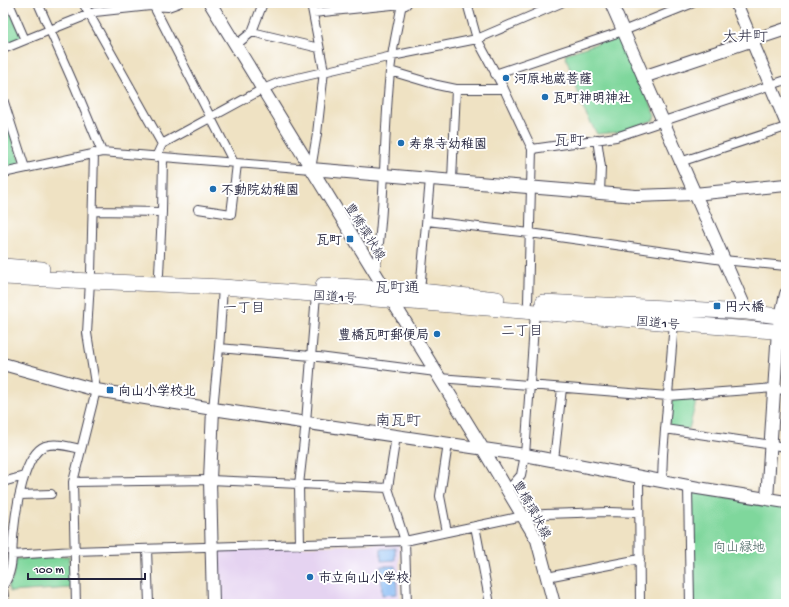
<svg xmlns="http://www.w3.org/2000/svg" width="789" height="607" viewBox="0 0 789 607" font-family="'Gochi Hand','Klee One',sans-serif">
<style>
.built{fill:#e5d3f1}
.green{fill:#7fd79c;stroke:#507c6c}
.water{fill:#85baf4;stroke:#546e98}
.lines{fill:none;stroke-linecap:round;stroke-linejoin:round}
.street-casing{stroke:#413f4f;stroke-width:10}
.secondary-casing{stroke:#413f4f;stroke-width:14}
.highway-casing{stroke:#413f4f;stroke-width:16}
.street{stroke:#fff;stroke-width:8}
.secondary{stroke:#fff;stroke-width:12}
.highway{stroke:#fff;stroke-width:15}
.poi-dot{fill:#1f6fb2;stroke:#fff;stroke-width:1.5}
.labels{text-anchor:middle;stroke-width:4;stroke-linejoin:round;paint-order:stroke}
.poi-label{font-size:13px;font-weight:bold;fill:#22223b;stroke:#fff;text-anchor:start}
.street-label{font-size:13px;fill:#22223b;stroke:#fff}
.park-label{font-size:13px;fill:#43615d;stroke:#fff}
.neighbourhood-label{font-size:14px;fill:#22223b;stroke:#fff}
.quarter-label{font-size:15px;fill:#22223b;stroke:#fff}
</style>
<rect width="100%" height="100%" fill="#fff"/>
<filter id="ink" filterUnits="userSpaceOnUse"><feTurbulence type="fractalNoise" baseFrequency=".025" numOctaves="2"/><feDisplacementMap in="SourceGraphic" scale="8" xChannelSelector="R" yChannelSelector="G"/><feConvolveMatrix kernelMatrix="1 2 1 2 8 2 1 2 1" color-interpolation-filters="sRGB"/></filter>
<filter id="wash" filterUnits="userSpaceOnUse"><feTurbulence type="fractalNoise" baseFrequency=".012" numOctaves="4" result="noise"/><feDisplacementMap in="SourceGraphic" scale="16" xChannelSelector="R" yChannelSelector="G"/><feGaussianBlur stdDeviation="0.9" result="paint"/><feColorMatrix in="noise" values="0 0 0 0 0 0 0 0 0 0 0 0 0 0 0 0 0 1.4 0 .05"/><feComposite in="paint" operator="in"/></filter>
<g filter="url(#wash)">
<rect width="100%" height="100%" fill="#efe2c3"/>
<path class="built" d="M396 543 399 546 400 604H220L219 550Z"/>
<path class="green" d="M3 3H7L22 37 19 40 3 47Z
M620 36 656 116 654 120 619 132 597 134 582 107 565 54Z
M3 110 20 162 18 165 3 169Z
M697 398 689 429 671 428 669 425 672 400 674 399Z
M692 492 786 506V604H694L690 494Z
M69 556 71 588 10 592 8 587 13 577 16 559Z"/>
<path class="water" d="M395 548V560L381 561V549Z
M381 566H396L397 594 382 595Z"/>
</g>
<g filter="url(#ink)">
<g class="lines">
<g class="street-casing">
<path id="street" d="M38 3 75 87 102 152
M83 3 162 144
M152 3 234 163
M263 3 252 32 319 48
M467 3 477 39 504 89 532 149 528 302
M313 13 402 4
M25 40 95 12 150 6 168 7 179 3
M236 45 252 32
M3 49 25 40 9 3
M390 71 437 85 456 89H504
M495 74 623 31 693 3
M3 99 25 168
M597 139 601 167 600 193
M532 149 616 137 786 80
M156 157 162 144 263 89 280 82 392 56 477 39 561 3
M680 162 786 127
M3 173 102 152 311 169 317 134 324 71 311 3
M452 180 456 89
M198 209 231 214 237 164
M93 211 162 212 159 274
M162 212 163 157
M427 221 530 233 723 260 786 266
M375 272C386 206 383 138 390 72 392 49 398 26 402 3
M91 273 94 153
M420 291 430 179
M219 348 311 356 436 372
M439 378 668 396 775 388 786 391
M213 409 219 348 223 287
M665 429 786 447
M396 436 388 488 405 541 407 604
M554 460 562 388
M639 476 640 604
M662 481 663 454 674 323
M3 482 24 476
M73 482 210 480 388 488
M688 486 690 604
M508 490 521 475 525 455 535 312
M20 495 51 494
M475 526 490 604
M447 532 440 496 448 444
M300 545 299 485 306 422 316 294
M147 549 149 604
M12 555 74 551 405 541 523 516 545 514 608 512 639 513
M547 577 640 559
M3 586C15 570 11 548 14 529 16 509 24 454 45 446 56 442 70 447 81 449
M3 589 5 604
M76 604 73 482 96 390 87 333 90 281"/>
</g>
<g class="secondary-casing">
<path id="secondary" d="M210 3 483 449 537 540 554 604
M611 3 747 312
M736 3 786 122
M402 4 405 3
M643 77 786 29
M311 169 636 196 694 194 786 185
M3 364 96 390 213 409 525 455 698 488 786 502
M213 409 210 480 213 604
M767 499 778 330 786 294"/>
</g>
<g class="highway-casing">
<path id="highway" d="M3 266 42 269
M3 277 223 287 786 332
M323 285 420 291 497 299
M543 302 747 312 786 317"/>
</g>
<use href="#street" class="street"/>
<use href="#secondary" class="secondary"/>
<use href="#highway" class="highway"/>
</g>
</g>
<g class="poi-dot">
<circle cx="506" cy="78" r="4"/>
<circle cx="545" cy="97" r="4"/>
<circle cx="401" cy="143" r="4"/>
<circle cx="213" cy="189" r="4"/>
<rect x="346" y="235" width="8" height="8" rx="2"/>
<rect x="713" y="302" width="8" height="8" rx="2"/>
<circle cx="437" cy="334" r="4"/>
<rect x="106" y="386" width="8" height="8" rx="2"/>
<circle cx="310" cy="577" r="4"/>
</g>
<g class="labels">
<g class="poi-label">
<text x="514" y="83">河原地蔵菩薩</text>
<text x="553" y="102">瓦町神明神社</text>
<text x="409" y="148">寿泉寺幼稚園</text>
<text x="221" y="194">不動院幼稚園</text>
<text x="342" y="244" text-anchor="end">瓦町</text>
<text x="725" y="311">円六橋</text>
<text x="429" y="339" text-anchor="end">豊橋瓦町郵便局</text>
<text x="118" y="395">向山小学校北</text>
<text x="318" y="582">市立向山小学校</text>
</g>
<g class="street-label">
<text transform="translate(366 231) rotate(58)" y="5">豊橋環状線</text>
<text transform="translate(335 296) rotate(4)" y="5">国道1号</text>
<text transform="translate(658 322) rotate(5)" y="5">国道1号</text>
<text transform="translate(533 509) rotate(61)" y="5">豊橋環状線</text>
</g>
<g class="park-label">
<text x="739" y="551">向山緑地</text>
</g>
<g class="neighbourhood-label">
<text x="244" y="312">一丁目</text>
<text x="522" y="335">二丁目</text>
</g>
<g class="quarter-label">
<text x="745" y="41">大井町</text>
<text x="569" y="145">瓦町</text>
<text x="397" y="292">瓦町通</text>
<text x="398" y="425">南瓦町</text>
</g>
</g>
<rect width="789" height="607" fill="none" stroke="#fff" stroke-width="16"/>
<path d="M28 573v6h117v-6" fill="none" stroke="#22223b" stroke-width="2"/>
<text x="34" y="573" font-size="12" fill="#22223b" stroke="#ffffff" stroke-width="3" paint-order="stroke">100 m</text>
</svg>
